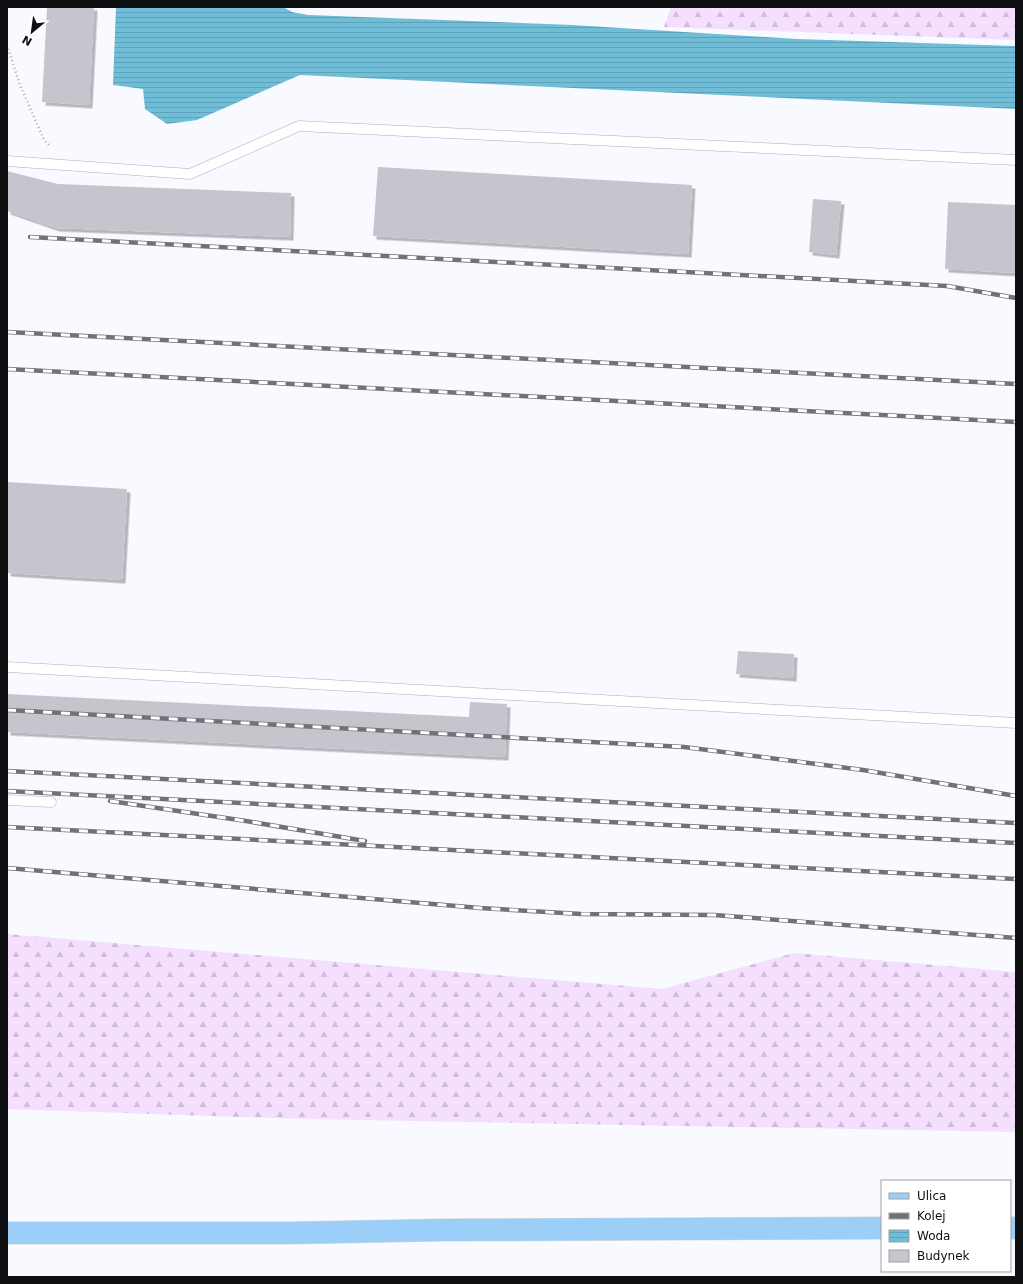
<svg xmlns="http://www.w3.org/2000/svg" width="1023" height="1284" viewBox="0 0 1023 1284" font-family="'DejaVu Sans',sans-serif">
<style>
.forest{fill:url(#forest-firs)}
.water{fill:url(#water-rules)}
.building{fill:#c6c5cd;filter:url(#shadow)}
.lines{fill:none;stroke-linecap:round;stroke-linejoin:round}
.service-casing{stroke:#abaeb5;stroke-width:11}
.primary-casing{stroke:#d4d4d4;stroke-width:23}
.path{stroke:#aeafb3;stroke-width:2.5;stroke-dasharray:1 3;stroke-linecap:butt}
.service{stroke:#fff;stroke-width:10}
.primary{stroke:#9bcff8;stroke-width:22}
.rail-casing{stroke:#717276;stroke-width:4.5}
.rail{stroke:#fff;stroke-width:3;stroke-dasharray:9;stroke-linecap:butt}
</style>
<defs>
<pattern id="forest-firs" width="22" height="20" patternUnits="userSpaceOnUse"><rect width="22" height="20" fill="#f4dffe"/><path d="M5 1l3.5 6h-7zM16 11l3.5 6h-7z" fill="#d0bed9"/></pattern>
<pattern id="water-rules" width="6" height="5" patternUnits="userSpaceOnUse"><rect width="6" height="5" fill="#6fbdd7"/><path d="M0 2.5h6" fill="none" stroke="#5fa1b8"/></pattern>
<filter id="shadow"><feDropShadow dx="3.5" dy="3.5" stdDeviation="0" flood-color="#0004"/></filter>
</defs>
<rect width="100%" height="100%" fill="#f8faff"/>
<path class="forest" d="M671 7H1016V40L664 27Z
M7 934 662 989 794 953 1016 972V1132L304 1119 7 1109Z"/>
<path class="water" d="M116 7H283L292 12 308 15 573 25 797 39 1016 46V109L300 75 197 120 167 124 145 109 143 89 113 85Z"/>
<path class="building" d="M47 7H94L89 105 42 102Z
M378 167 692 185 688 254 373 236Z
M7 171 58 184 291 193 290 237 56 228 7 211Z
M813 199 841 201 836 255 809 252Z
M948 202 1016 205V273L945 269Z
M7 482 127 489 122 580 7 573Z
M738 651 794 654 793 678 736 674Z
M7 694 469 717 470 702 507 704 505 757 7 732Z"/>
<g class="lines">
<g class="service-casing">
<path id="service" d="M7 161 190 174 299 126 1016 160
M7 667 1016 723
M7 800 51 802"/>
</g>
<g class="primary-casing">
<path id="primary" d="M1010 1228H1016
M7 1233H287L442 1230 882 1228"/>
</g>
<path class="path" d="M7 45 20 85 44 140 50 146"/>
<use href="#service" class="service"/>
<use href="#primary" class="primary"/>
<g class="rail-casing">
<path id="rail" d="M30 237 947 286 1016 298
M7 332 1016 384
M7 369 1016 422
M7 710 684 747 863 770 1016 796
M7 771 1016 823
M7 791 1016 843
M110 801 246 821 365 841
M7 827 1016 879
M7 868 480 908 581 914 714 915 1016 938"/>
</g>
<use href="#rail" class="rail"/>
</g>
<rect width="1023" height="1284" fill="none" stroke="#0e0f11" stroke-width="16"/>
<rect x="881" y="1180" width="130" height="92" fill="#ffffff" stroke="#9f9fa0"/>
<rect x="889" y="1193" width="20" height="6" fill="#9bcff8" stroke="#9f9fa0"/>
<text x="917" y="1200" font-size="12" fill="#0e0f11">Ulica</text>
<rect x="889" y="1213" width="20" height="6" fill="#717276" stroke="#9f9fa0"/>
<text x="917" y="1220" font-size="12" fill="#0e0f11">Kolej</text>
<rect x="889" y="1230" width="20" height="12" fill="url(#water-rules)" stroke="#9f9fa0"/>
<text x="917" y="1240" font-size="12" fill="#0e0f11">Woda</text>
<rect x="889" y="1250" width="20" height="12" fill="#c6c5cd" stroke="#9f9fa0"/>
<text x="917" y="1260" font-size="12" fill="#0e0f11">Budynek</text>
<g transform="translate(32 32) rotate(209)" stroke="#ffffff" stroke-width="3" paint-order="stroke">
<path d="M0-3L7 15L0 10L-7 15Z" fill="#0e0f11"/>
<text y="-6" font-size="11" font-weight="bold" text-anchor="middle" fill="#0e0f11">N</text>
</g>
</svg>
